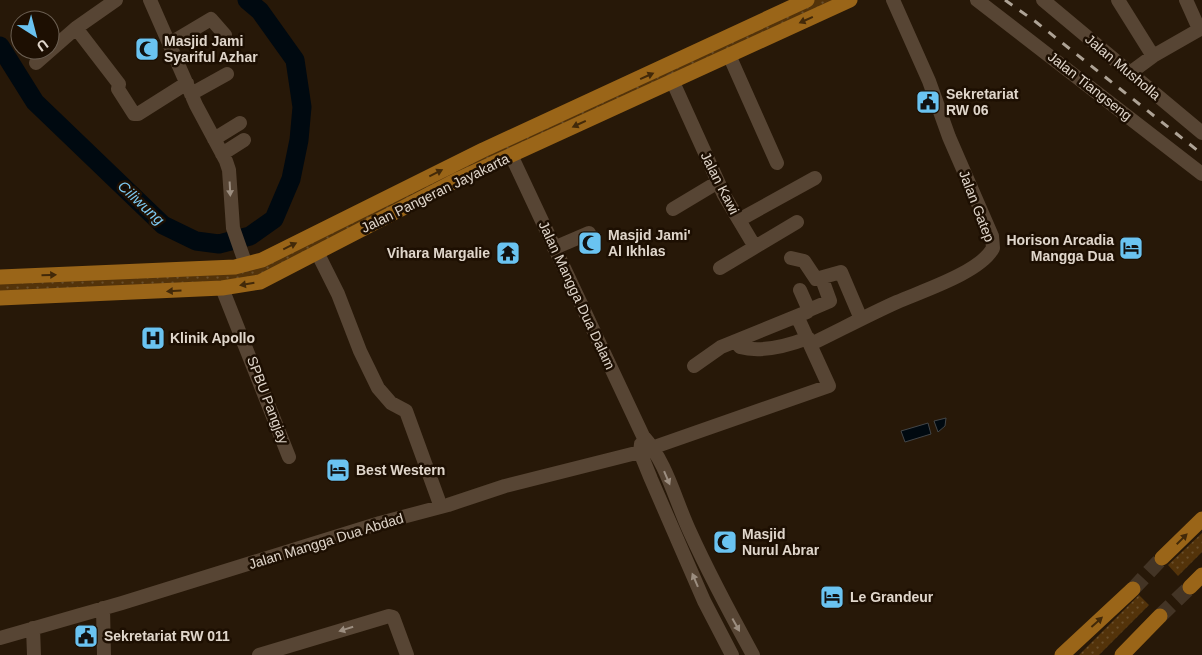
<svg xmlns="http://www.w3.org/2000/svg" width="1202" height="655" viewBox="0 0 1202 655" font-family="Helvetica,sans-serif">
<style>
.grass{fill:url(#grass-dots)}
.water{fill:#000910;stroke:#434648}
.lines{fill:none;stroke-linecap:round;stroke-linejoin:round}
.river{stroke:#000910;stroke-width:19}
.major-tunnel{stroke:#433425;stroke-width:15;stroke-dasharray:15 8;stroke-linecap:butt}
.minor{stroke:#574534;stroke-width:14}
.major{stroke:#9a6518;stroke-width:15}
.rail{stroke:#aea396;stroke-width:3;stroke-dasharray:9 9;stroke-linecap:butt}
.oneway{fill:#422909}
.oneway2{fill:#9c8e80}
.labels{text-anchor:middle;stroke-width:5;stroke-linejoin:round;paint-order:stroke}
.poi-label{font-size:14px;font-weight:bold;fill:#e0d6cb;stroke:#1d0f02;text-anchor:start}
.street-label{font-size:14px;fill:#e0d6cb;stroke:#1d0f02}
.water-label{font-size:15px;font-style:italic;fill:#7ecaf2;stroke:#1d0f02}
</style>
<defs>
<pattern id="grass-dots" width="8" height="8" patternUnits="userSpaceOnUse" patternTransform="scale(1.25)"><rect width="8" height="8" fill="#53330a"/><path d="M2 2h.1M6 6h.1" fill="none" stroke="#6b502c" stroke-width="1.8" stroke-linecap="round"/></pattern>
</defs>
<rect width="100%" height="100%" fill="#271808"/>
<path class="grass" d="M807 0H849L260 282 0 298V277L235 267Z
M1202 533V552L1178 576 1168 565Z
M1139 595 1149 605 1099 655H1079Z"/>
<path class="water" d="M946 418 945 426 938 432 934 421Z
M928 423 931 434 905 442 901 431Z"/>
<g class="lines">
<path class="river" d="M0 46 35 102 163 225 196 241 219 244 250 236 274 219 291 179 299 140 302 107 295 60 260 11 247 0"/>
<path class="major-tunnel" d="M1133 589 1162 558
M1160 616 1190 587"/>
<path class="minor" d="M116 0 76 28 119 84 118 89 134 114H138L187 83
M150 0 196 105 226 161 229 170 233 228 246 265
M977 0 1202 174
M1043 0 1202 133
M1118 0 1153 56
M1186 0 1199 29
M169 44 211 19 225 35
M729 55 777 163
M36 63 76 28
M1130 73 1153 56 1202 28
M672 80 724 195 755 247
M191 94 227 74
M214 139 240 123
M222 154 244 140
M511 155 643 436C667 463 675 500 690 532 709 574 731 615 753 655
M673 209 718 182
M739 220 815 178
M554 248 589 233
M317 252 338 294 360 351 378 388 391 403 406 411 441 507
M791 258 804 261 816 279 841 272 861 319
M720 268 797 222
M222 288 289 457
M809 310 830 301 822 279
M736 342 740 347C762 353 787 346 808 338
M811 344C840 330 868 315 897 302 922 291 981 272 993 248L992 236 949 137 929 81 893 0
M694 366 721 347 807 312 808 308 800 290
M641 444 640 452 651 479 704 601 732 655
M103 608 104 655
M33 628 34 655
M0 638 122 603 380 523 448 505 505 486 640 452 829 386 797 316
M259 655 389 616 393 617 407 655"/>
<path class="major" d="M0 277 235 267 262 260 483 150 807 0
M0 298 222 288 260 282 459 179 850 0
M1162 558 1202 519
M1190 587 1202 575
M1062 655 1133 589
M1122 655 1160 616"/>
<path class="rail" d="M1005 0 1036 22 1202 154"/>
</g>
<defs><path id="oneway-solid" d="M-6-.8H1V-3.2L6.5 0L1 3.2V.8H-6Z" transform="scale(1.25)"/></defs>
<g class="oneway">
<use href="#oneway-solid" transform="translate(806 20) rotate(156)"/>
<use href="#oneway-solid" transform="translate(647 76) rotate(-24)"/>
<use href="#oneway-solid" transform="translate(579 124) rotate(155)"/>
<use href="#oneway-solid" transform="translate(436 173) rotate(-27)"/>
<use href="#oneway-solid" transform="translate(290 246) rotate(-26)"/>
<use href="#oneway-solid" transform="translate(49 275) rotate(-2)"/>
<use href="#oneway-solid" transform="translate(247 284) rotate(170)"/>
<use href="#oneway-solid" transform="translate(174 291) rotate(177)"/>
<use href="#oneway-solid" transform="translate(1182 539) rotate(-45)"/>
<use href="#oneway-solid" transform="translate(1097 622) rotate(-42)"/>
</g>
<g class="oneway2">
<use href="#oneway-solid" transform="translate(230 189) rotate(87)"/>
<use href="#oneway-solid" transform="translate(667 478) rotate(67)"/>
<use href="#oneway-solid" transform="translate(695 580) rotate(-113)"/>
<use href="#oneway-solid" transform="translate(736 625) rotate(61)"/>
<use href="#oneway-solid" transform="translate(346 629) rotate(163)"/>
</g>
<defs>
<g id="mosque-square" transform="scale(1.25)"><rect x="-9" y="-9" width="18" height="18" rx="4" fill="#6ac3f1" stroke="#1d0f02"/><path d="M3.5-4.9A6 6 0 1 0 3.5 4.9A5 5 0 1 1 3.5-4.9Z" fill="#111"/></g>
<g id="civic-square" transform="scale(1.25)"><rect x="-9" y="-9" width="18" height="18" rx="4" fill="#6ac3f1" stroke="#1d0f02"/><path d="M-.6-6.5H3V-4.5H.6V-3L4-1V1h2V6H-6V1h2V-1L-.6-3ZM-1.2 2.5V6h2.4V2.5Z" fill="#111"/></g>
<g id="hotel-square" transform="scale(1.25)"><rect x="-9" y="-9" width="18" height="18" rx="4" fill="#6ac3f1" stroke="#1d0f02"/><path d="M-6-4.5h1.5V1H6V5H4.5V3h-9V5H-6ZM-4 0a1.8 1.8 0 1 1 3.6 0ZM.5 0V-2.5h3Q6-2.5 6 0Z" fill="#111"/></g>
<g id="temple-square" transform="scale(1.25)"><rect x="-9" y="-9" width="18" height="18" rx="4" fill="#6ac3f1" stroke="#1d0f02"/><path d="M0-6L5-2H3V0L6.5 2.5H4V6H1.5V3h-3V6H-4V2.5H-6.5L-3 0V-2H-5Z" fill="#111"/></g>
<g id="hospital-square" transform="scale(1.25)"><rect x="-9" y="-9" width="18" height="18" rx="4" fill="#6ac3f1" stroke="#1d0f02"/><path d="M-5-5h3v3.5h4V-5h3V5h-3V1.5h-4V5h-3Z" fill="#111"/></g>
</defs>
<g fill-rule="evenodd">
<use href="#mosque-square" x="147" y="49"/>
<use href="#civic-square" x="928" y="102"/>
<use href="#mosque-square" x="590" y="243"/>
<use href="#hotel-square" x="1131" y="248"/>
<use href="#temple-square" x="508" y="253"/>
<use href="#hospital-square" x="153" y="338"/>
<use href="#hotel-square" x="338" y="470"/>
<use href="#mosque-square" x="725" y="542"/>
<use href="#hotel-square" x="832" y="597"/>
<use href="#civic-square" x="86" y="636"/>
</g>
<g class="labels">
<g class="poi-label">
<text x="164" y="46">Masjid Jami<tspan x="164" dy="16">Syariful Azhar</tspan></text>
<text x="946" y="99">Sekretariat<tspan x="946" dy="16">RW 06</tspan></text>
<text x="608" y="240">Masjid Jami'<tspan x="608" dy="16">Al Ikhlas</tspan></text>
<text x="1114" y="245" text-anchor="end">Horison Arcadia<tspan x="1114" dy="16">Mangga Dua</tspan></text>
<text x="490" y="258" text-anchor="end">Vihara Margalie</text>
<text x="170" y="343">Klinik Apollo</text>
<text x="356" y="475">Best Western</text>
<text x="742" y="539">Masjid<tspan x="742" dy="16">Nurul Abrar</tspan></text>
<text x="850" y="602">Le Grandeur</text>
<text x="104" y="641">Sekretariat RW 011</text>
</g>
<g class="street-label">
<text transform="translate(1123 67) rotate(40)" y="5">Jalan Musholla</text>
<text transform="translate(1090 86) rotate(38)" y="5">Jalan Tiangseng</text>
<text transform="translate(720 183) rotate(63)" y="5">Jalan Kawi</text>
<text transform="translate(435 193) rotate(-26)" y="5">Jalan Pangeran Jayakarta</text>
<text transform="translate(977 206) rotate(69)" y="5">Jalan Gatep</text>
<text transform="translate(577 295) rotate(65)" y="5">Jalan Mangga Dua Dalam</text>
<text transform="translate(268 400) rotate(69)" y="5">SPBU Pangjay</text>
<text transform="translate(326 541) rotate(-17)" y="5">Jalan Mangga Dua Abdad</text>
</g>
<g class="water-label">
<text transform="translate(141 203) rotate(43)" y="5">Ciliwung</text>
</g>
</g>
<g transform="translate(35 35) rotate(144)"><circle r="24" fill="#1d0f02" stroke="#6b5f52"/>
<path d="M0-4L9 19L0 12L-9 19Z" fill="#6ac3f1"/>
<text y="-8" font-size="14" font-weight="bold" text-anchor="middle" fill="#e0d6cb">U</text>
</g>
</svg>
